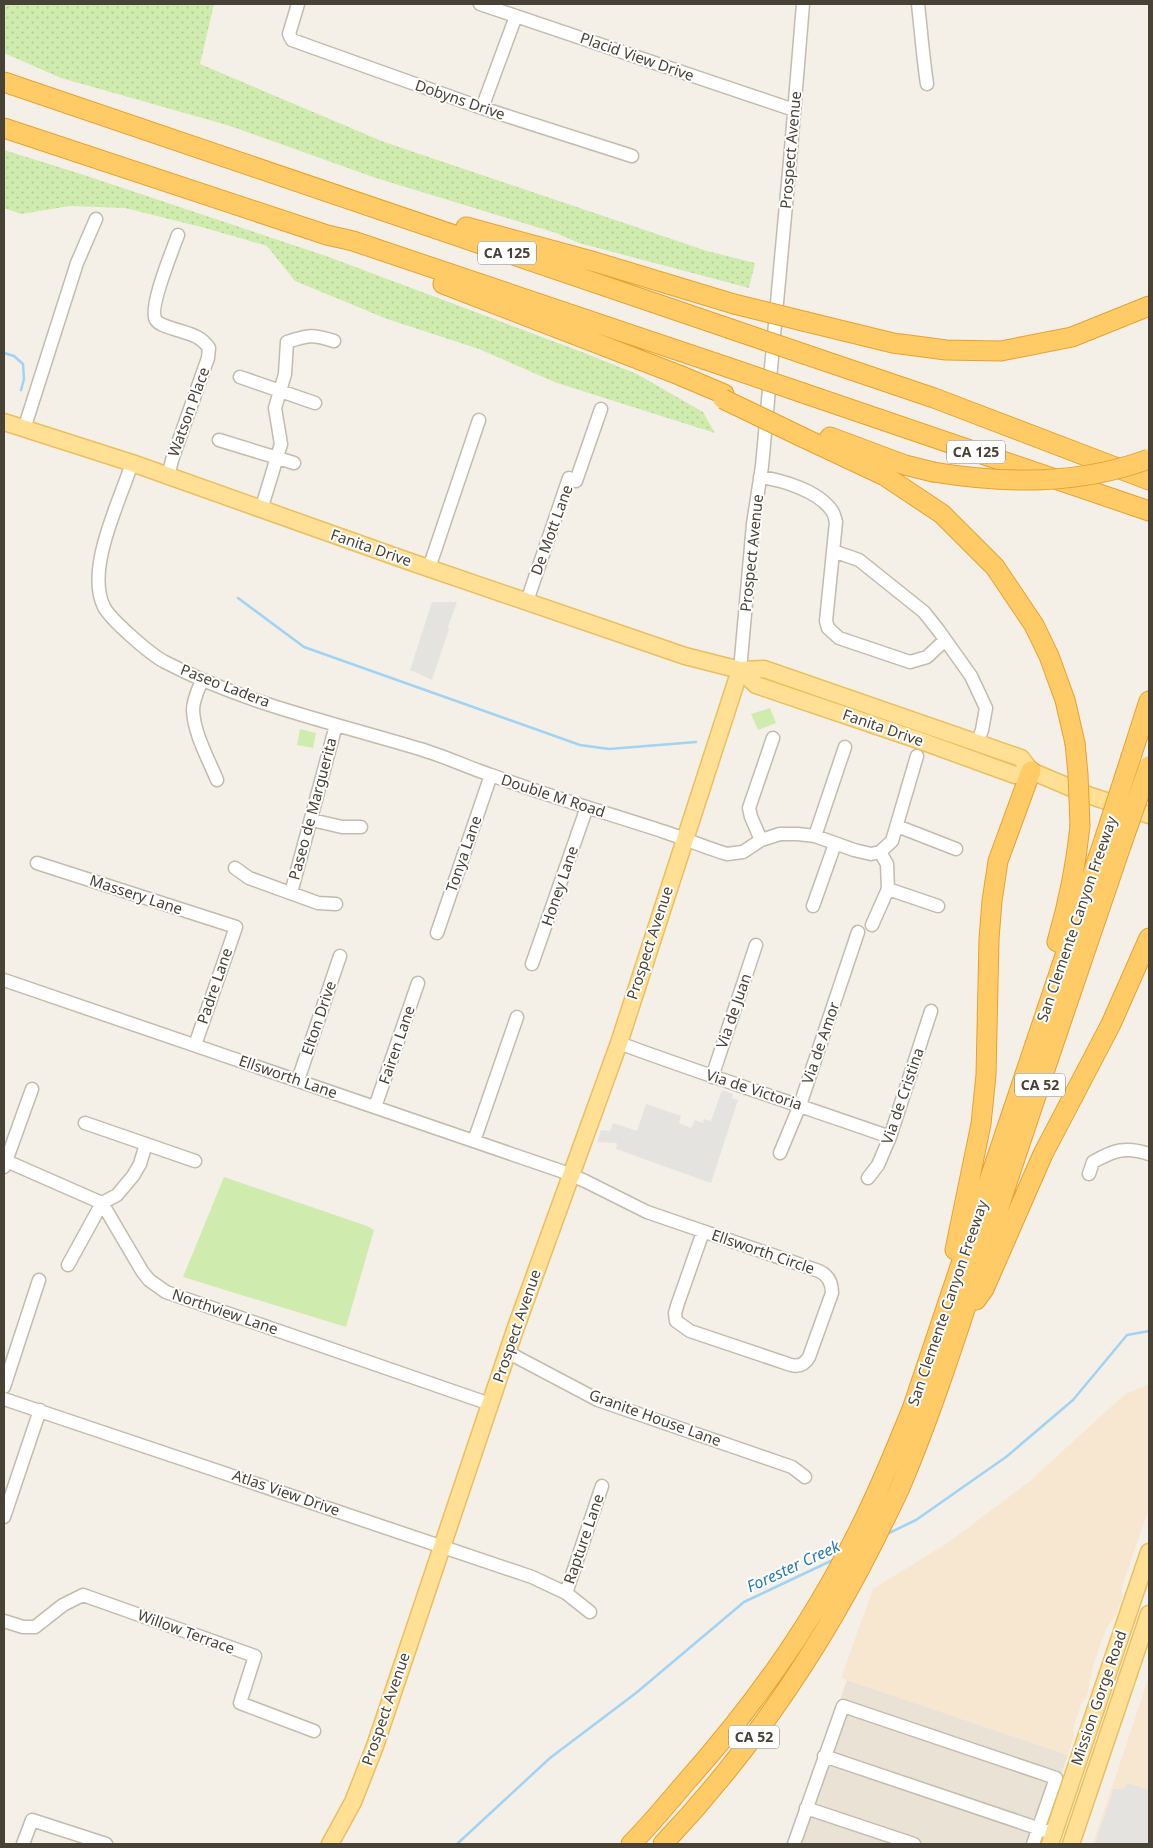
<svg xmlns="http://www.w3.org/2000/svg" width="1153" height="1848" viewBox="0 0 1153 1848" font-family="'Noto Sans',sans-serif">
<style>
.residential{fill:#e9e2d5}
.commercial{fill:#f7e7d1}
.grass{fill:url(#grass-dots)}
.garden{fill:#d0ebae}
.parking{fill:#e5e3df}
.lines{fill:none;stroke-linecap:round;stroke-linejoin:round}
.stream{stroke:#a0d3f4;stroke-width:2.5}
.minor-casing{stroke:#c3bbac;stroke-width:15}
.major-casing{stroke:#eabf5f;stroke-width:19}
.highway-casing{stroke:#e6a12f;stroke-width:21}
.minor{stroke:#fff;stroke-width:12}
.major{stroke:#ffe095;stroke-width:16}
.highway{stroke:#ffcb67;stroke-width:19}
.highway-bridge-casing{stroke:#e6a12f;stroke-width:21;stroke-linecap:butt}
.highway-bridge{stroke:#ffcb67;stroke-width:19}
.labels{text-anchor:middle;stroke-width:4;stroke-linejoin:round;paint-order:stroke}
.shield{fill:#fff;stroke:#7f7a72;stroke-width:1}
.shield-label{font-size:14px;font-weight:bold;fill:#484135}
.street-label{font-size:15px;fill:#484135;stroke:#fff}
.water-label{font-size:16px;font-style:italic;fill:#2779b2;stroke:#fff}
</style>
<defs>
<pattern id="grass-dots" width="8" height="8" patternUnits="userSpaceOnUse" patternTransform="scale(1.25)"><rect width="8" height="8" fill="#d0ebae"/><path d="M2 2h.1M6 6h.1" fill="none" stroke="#b4cb96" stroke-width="1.8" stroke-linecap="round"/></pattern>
</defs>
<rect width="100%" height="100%" fill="#f4f0e7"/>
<path class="residential" d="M847 1680 1068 1755 1038 1844H790Z"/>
<path class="commercial" d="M1149 1384V1508L1121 1590 1123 1596 1116 1615 1106 1629 1094 1662 1087 1696 1081 1704 1073 1729 1074 1736 1068 1755 841 1678 873 1589 949 1542 1030 1481 1124 1395Z
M1149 1676V1844H1093Z"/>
<path class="grass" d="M4 4H214L200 64 384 142 707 251 755 263 749 288 579 243 556 233 376 178 227 125 61 78 4 53Z
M4 150 81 174 326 256 582 352 637 374 703 412 715 433 557 383 479 349 387 319 295 281 267 246 205 228 125 208 70 206 21 214 4 208Z"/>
<path class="garden" d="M770 708 776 723 758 730 751 714Z
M300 729 316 733 313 748 297 745Z
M224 1177 367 1226 374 1230 346 1327 183 1277Z"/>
<path class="parking" d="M432 602H457L448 627 449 629 432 680 410 670Z
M722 1090 733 1094 732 1098 738 1100 711 1183 616 1149 617 1143 597 1142 601 1130 610 1131 613 1123 637 1131 646 1104 681 1116 679 1123 691 1128 695 1120 703 1123 704 1119 711 1121Z
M1127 1783 1149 1790V1844H1095L1114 1789H1124Z"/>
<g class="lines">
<path class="stream" d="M4 353 14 356 23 364 24 379 21 390
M238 598 304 647 580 745 609 749 696 742
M887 1534 916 1520 1006 1457 1073 1400 1127 1335 1149 1331
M457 1844 550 1758 636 1693 744 1602 835 1559"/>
<g class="minor-casing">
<path id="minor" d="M298 4 289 34 292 40 482 108 632 156
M480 4 794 110
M918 4C921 31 923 57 927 84
M482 108 516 16
M240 377 315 403
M24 429 77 263 96 219
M219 440 294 463
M132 463C120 501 85 569 104 607 111 620 151 655 165 662 245 704 335 723 420 749 444 756 467 767 491 775 548 796 607 813 665 832 686 839 706 848 727 854L743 852 761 840 780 834H798L815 836 854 850 871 854 880 852 892 841 917 756
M168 477 172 460 208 358 209 348C201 336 190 334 177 330 170 327 160 326 156 320 148 309 173 249 178 235
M760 477C782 480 819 491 832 511 834 513 835 519 836 522L826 621 828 628 839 638 910 662 927 657 945 640
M261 510 281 444 275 408 285 374 287 342C308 335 312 334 334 341
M833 551 859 560 924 612 939 631 971 676 986 708 982 730 977 743
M429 568 479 420
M527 601 569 478 576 481 601 409
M740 670 753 524 762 466 790 161 803 4
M202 680C198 690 193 700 193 710 194 734 208 758 217 780
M312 820 342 827H361
M897 826 956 849
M815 836 845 747
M761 840 751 817 749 808 773 738
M880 852 887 864 888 889 938 906
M37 863 236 927 195 1045
M235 868 249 878 318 903 336 904
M291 893 336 725
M813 906 835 844
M872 925 888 889
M437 933 491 775
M532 964 587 807
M4 980 561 1171 585 1181 647 1212 819 1271C828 1275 832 1283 832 1293L809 1357C805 1364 799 1367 791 1365L690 1331 676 1321 675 1313 678 1303 703 1232
M619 1043C708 1076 799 1105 890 1137
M712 1077 756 945
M298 1080 340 956
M375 1107 418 983
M85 1123 195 1161
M474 1141 517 1017
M780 1153 800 1105 858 932
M4 1160 102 1203 142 1271 149 1280 166 1292 490 1404
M4 1167 32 1089
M1089 1174 1093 1162C1114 1150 1126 1146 1149 1154
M868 1178 878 1165 890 1137 931 1011
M68 1265 102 1203 117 1195 133 1176 140 1164 146 1144
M507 1352 598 1400 792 1467 805 1477
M4 1387 39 1280
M4 1399 532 1577 566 1593 590 1612
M4 1517 40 1410
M566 1593 602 1486
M4 1621 23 1627H35L63 1605 83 1595 255 1656 240 1703 314 1731
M824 1756 1046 1831
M806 1808 914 1844
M23 1844 32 1820 106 1844
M794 1844 843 1706 1056 1778 1033 1844"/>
</g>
<g class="major-casing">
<path id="major" d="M4 422 132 463 405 560 685 656 740 670 764 669 1021 758 1031 771 1088 795 1149 815
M740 670 756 685 924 742 1015 775 1031 771
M330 1844 353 1802 375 1746 516 1327 619 1043 740 670
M1050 1844 1149 1552
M1071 1844 1149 1614"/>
</g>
<g class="highway-casing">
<path id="highway" d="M4 82 728 328
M4 128 327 235 353 241 727 367
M466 227 595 262 734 304
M443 284 679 375 724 394
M807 322 893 343 946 350 1001 351 1072 337 1149 306
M807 355 934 398 1149 480
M803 393 1149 511
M830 437 905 465 933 472
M804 438 885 476 942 514 995 567 1034 625 1049 656 1065 700 1075 743
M1131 757 1149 701
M1057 942C1068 904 1076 866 1080 826
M955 1250 981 1124 986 1075 989 939 992 901 998 861 1031 771
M976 1300 984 1289 1043 1154 1111 1024 1149 938
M631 1844C650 1825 668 1803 686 1782 742 1719 793 1651 834 1577 865 1523 889 1466 912 1409L1104 840
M663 1844C749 1753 819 1651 875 1539 884 1520 894 1502 902 1483 939 1395 967 1301 998 1210 1038 1088 1080 967 1121 846"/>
</g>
<use href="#minor" class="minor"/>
<use href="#major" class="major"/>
<use href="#highway" class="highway"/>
<g class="highway-bridge-casing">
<path id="highway-bridge" d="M734 304 807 322
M728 328 807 355
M727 367 803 393
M723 399 804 438
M933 472C1006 484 1079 485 1149 459
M1075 743 1078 774 1080 826
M1104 840 1131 757
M1121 846 1149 766"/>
</g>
<use href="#highway-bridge" class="highway-bridge"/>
</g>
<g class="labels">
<g class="shield">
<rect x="478" y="241.5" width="58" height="23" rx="4"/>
<rect x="947" y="440.5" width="58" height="23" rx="4"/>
<rect x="1015" y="1073.5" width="50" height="23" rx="4"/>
<rect x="729" y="1725.5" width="50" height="23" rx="4"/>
</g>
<g class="shield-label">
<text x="507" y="258">CA 125</text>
<text x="976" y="457">CA 125</text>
<text x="1040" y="1090">CA 52</text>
<text x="754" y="1742">CA 52</text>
</g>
<g class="street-label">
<text transform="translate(637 57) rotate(19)" y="5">Placid View Drive</text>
<text transform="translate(460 100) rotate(19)" y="5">Dobyns Drive</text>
<text transform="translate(791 150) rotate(-85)" y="5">Prospect Avenue</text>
<text transform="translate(189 412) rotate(-70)" y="5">Watson Place</text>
<text transform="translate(552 530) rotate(-70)" y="5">De Mott Lane</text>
<text transform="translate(371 548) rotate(19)" y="5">Fanita Drive</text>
<text transform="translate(752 553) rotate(-84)" y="5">Prospect Avenue</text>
<text transform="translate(225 686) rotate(21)" y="5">Paseo Ladera</text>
<text transform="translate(883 728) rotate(19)" y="5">Fanita Drive</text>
<text transform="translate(553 796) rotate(18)" y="5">Double M Road</text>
<text transform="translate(313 809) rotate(-75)" y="5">Paseo de Marguerita</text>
<text transform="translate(464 854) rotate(-71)" y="5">Tonya Lane</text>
<text transform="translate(560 886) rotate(-71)" y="5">Honey Lane</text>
<text transform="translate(136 895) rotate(18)" y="5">Massery Lane</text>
<text transform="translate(1077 919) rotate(-71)" y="5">San Clemente Canyon Freeway</text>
<text transform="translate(650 943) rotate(-72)" y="5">Prospect Avenue</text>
<text transform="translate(215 986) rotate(-71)" y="5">Padre Lane</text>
<text transform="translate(734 1011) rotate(-71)" y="5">Via de Juan</text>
<text transform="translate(319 1018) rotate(-71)" y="5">Elton Drive</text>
<text transform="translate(821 1043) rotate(-71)" y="5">Via de Amor</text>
<text transform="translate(397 1045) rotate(-71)" y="5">Fairen Lane</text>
<text transform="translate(288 1077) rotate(19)" y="5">Ellsworth Lane</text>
<text transform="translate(754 1090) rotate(18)" y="5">Via de Victoria</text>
<text transform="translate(903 1096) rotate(-71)" y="5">Via de Cristina</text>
<text transform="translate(763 1252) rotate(19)" y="5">Ellsworth Circle</text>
<text transform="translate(948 1303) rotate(-71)" y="5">San Clemente Canyon Freeway</text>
<text transform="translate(225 1312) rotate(19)" y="5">Northview Lane</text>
<text transform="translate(517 1326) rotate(-71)" y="5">Prospect Avenue</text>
<text transform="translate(655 1418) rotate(20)" y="5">Granite House Lane</text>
<text transform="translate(286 1493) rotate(19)" y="5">Atlas View Drive</text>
<text transform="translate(584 1539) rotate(-71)" y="5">Rapture Lane</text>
<text transform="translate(186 1632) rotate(20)" y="5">Willow Terrace</text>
<text transform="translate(1099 1698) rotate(-71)" y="5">Mission Gorge Road</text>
<text transform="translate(386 1709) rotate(-71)" y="5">Prospect Avenue</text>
</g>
<g class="water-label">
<text transform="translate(793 1566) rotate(-25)" y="6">Forester Creek</text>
</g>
</g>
<rect width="1153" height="1848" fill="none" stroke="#484135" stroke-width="10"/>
</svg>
